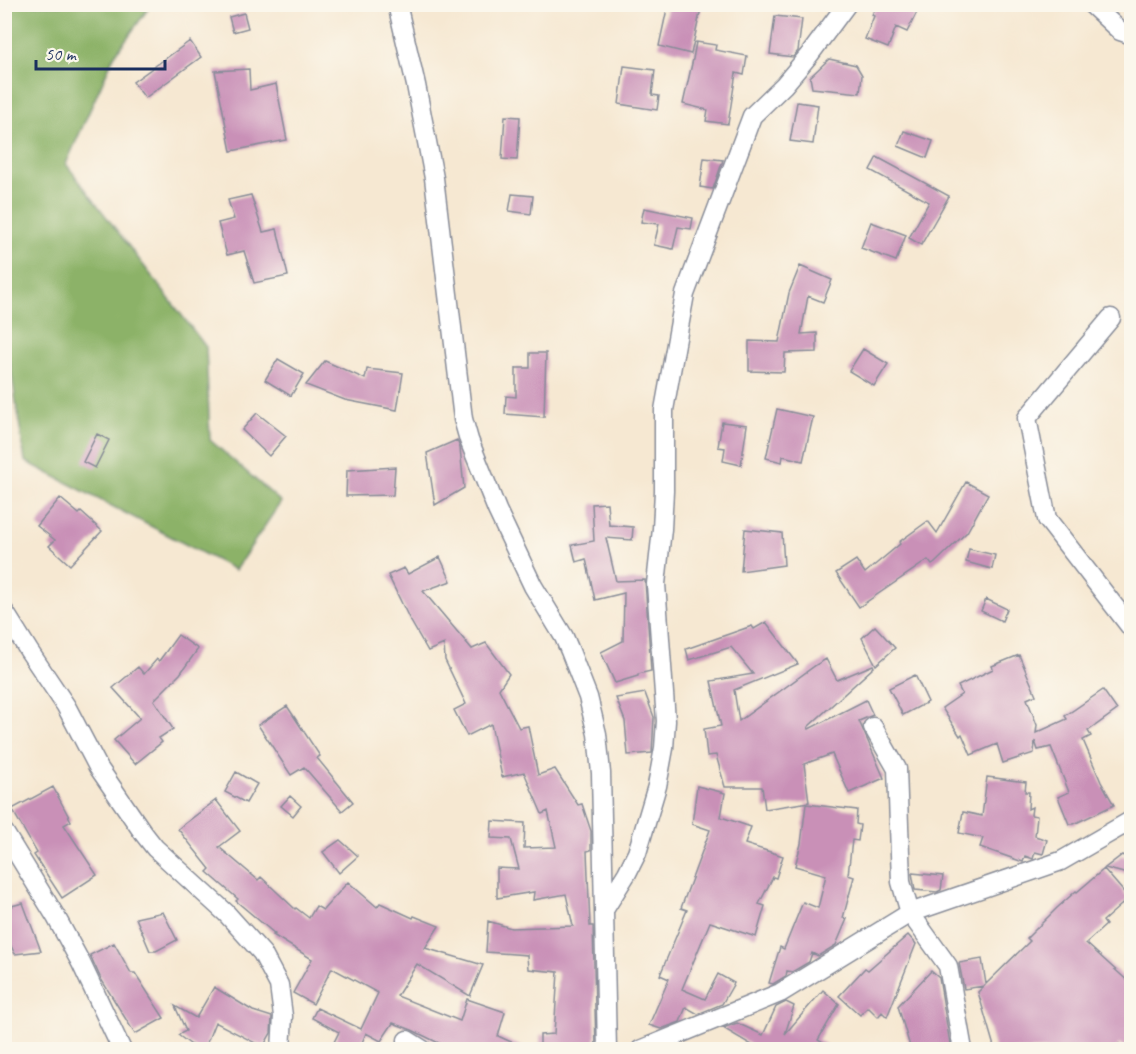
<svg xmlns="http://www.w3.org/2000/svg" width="1136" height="1054" viewBox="0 0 1136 1054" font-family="Caveat,sans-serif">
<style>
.forest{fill:#8cb268;stroke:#547063;stroke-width:1.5}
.building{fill:#c990b7}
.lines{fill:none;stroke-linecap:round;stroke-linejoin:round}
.minor-casing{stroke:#888c98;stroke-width:21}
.minor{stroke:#fff;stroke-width:18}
</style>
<rect width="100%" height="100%" fill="#fbf7ec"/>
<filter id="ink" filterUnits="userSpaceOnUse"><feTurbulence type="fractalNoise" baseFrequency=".0167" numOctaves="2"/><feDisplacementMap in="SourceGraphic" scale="12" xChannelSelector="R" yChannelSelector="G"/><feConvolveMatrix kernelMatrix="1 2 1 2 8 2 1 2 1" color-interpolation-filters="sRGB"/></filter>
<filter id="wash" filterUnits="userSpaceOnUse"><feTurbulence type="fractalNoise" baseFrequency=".008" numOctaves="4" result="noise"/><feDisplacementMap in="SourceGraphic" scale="24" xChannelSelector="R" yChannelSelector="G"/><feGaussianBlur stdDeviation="1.35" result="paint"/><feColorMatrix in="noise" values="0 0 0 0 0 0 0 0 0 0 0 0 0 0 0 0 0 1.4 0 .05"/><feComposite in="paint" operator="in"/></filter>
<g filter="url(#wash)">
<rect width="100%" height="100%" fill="#f6e8d2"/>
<path class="forest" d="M4 5H151L114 56 66 164 206 347 210 440 281 502 235 570 25 461 10 363 4 359Z"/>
<g id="blocks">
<path class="building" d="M668 4H702L691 54 659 46Z
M877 4H921L907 32 896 27 888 48 865 39 874 16 872 15Z
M244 13 248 28 233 32 229 17Z
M775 16 802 19 798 51 793 57 770 54Z
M190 41 201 57 145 98 133 82Z
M696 42 716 45 715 50 747 56 744 75 736 73 728 124 706 121 708 110 683 104 693 59Z
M829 59 856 65 862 75 860 93 812 88 810 77Z
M624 66 655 70 652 95 659 96 657 110 619 104Z
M249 69 250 90 276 84 287 140 231 151 215 71Z
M797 102 818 105 813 144 790 141Z
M505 116 520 117 517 160 502 159Z
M904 131 933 141 927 158 898 146Z
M877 157 949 196 921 245 909 238 929 202 870 170Z
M704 158 723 160 713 189 700 187Z
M512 194 533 196 531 214 509 211Z
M251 195 263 232 277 229 288 276 254 283 244 251 227 255 218 223 234 219 228 200Z
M644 208 693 218 691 229 678 227 673 249 654 245 659 224 641 222Z
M871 222 906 235 896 261 861 248Z
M800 266 832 280 823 302 808 296 801 334 817 333V352L785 353 784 372 749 371V341L779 342 789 293Z
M863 349 888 364 874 386 849 371Z
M530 353H546L544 417 505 414 506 396 516 397V368H530Z
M278 359 304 374 291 396 265 380Z
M325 361 365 379 367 369 403 373 397 410 345 400 306 385Z
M777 409 813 417 803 461 783 456 782 462 766 458Z
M257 413 286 436 269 456 242 430Z
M722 422 747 425 741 465 723 461 725 448 718 447Z
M97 434 109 440 95 468 83 462Z
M457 440 460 448 464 488 435 505 427 453Z
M395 467 393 495 346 496 347 470Z
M966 482 988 494 967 532 935 563 932 565 928 560 859 607 836 573 856 560 865 573 900 544 899 542 928 521 937 533Z
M60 498 79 514 81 512 102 531 70 565 49 546 55 540 37 526Z
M607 503 609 525 633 527 632 540 606 538 616 581 645 580 651 671 638 674V676L615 683 601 652 623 641 624 593 595 600 586 559 576 562 572 545 594 541 592 504Z
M745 529 782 533 784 565 741 571Z
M969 549 995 555 992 569 966 562Z
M440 557 451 581 423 591 472 649 486 643 509 674 499 689 519 728 528 726 538 775 555 769 578 805 582 804 591 831V850L587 851 590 926H593L596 1050H540V1035L554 1034 558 972 528 969 527 955 486 952 488 921 511 928 573 926 566 894 533 900 534 892 497 898V868L519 869 511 839 491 838 492 821 525 823 524 848 556 847 548 811 542 814 524 772 502 777 491 724 467 736 454 710 466 704 445 660 444 644 428 651 409 618 388 575 404 568 408 574Z
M986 599 1007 609 1002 621 981 611Z
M766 622 798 664 734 690 739 721 816 665 826 659 837 680 873 665 874 667 808 727 809 729 866 700 873 715 859 721 884 778 849 793 832 754 804 764 809 802 765 809 762 787H725L716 755 707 756 704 729 721 726 711 681 753 674 731 647 689 660 686 649 752 626 754 629Z
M875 626 895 648 876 665 862 638Z
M178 635 198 649 180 674 154 700 173 729 159 738 162 742 135 764 114 740 140 718 113 688 138 667 144 674 157 659 159 661Z
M1019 655 1036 695 1027 699 1037 725 1036 733 1067 719 1065 716 1103 690 1117 710 1088 731 1091 736 1083 740 1101 782 1114 805 1074 824H1069L1058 797 1069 792 1051 747 1038 750 1035 741 1034 753 1003 763 997 744 971 755 962 734 960 736 942 708 962 694 958 686 993 669 992 666Z
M915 675 928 702 903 715 889 688Z
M645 693 654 717 652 753 628 755 625 721 616 698Z
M287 706 320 756 317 758 353 802 342 811 304 767 291 775 258 725Z
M236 772 257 784 246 803 225 792Z
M987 777 1026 782 1025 792H1029L1028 809 1032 807 1031 815 1037 816 1035 836 1047 840 1043 854 1035 852 1033 859 1025 856 1023 862 980 847 983 838 959 833 963 812 982 816Z
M697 786 725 793 721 817 751 827 745 844 783 856 776 878 773 877 759 904 765 906 756 937 710 922 682 989 705 999 718 974 734 983 722 1004 698 1014 686 1007 680 1022 661 1029 649 1025 669 979 660 975 687 910 681 908 710 830 692 824Z
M53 787 71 821 64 825 97 875 62 898 34 855 37 853 12 809Z
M290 796 301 806 293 816 281 806Z
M216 800 240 831 219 847 258 880 261 877 295 909 296 908 309 918 316 906 323 910 348 882 377 907 380 903 413 918 414 916 439 926 425 948 483 965 470 996 417 964 397 996 460 1021 467 999 505 1012 498 1036 529 1050H453L412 1030 393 1023 381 1041 366 1033 359 1050H330L339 1032 312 1018 317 1008 361 1029 378 993 332 968 313 1004 293 993 312 959 273 935 275 934 236 901 238 899 207 872 210 869 178 829Z
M806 804 857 810 856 824 860 825 858 841 852 840 848 875 854 877 843 918 847 919 836 945 818 956 812 953 809 962 792 972 787 971 786 976 773 984 769 983 780 947 784 949 803 902 818 908 826 875 795 866 801 844Z
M340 840 358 856 339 873 323 852Z
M1122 855 1131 860V875L1105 868Z
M1104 869 1129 898 1103 921 1106 925 1086 943 1131 984V1041L1128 1048 1119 1044 1116 1050H995L978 992 984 986 964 989 959 963 982 959 986 984 1030 941 1027 938 1057 908 1076 891 1077 892Z
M912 873 943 876 941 890 937 892 915 890Z
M23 903 41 951 15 954 4 932V908Z
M163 912 177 940 156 951H150L136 918Z
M908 935 916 944 887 1017 882 1012 878 1017 868 1007 860 1015 839 996 865 968 868 970Z
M114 943 131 973H135L164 1018 135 1034 101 979 90 955Z
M931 971 939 978 951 1050H911L898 1006Z
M214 987 253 1011 272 1017 271 1033 263 1047 215 1022 204 1050H198L178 1035 186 1031 175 1006 196 1018Z
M823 990 839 1004 818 1040 834 1050H756L757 1048 723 1028 737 1023 763 1035 776 1007 786 1002 794 1006 785 1034Z"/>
</g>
</g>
<g filter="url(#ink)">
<use href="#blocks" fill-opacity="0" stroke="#888c98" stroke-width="1.5"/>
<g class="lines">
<g class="minor-casing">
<path id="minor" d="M397 4 416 85 434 178 463 419 469 440 497 510 533 586 564 637 570 651 588 697 597 734 601 773 607 1050
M1091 4 1120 31 1132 35
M1111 318 1027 418 1047 519 1132 629
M4 611 29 651 66 706 98 767 144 834 155 848 226 913 262 953 279 985 283 1016 281 1050
M873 727 897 769 901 882 910 913 948 966 963 1050
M4 832 56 917 81 963 122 1050
M604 910 627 873 637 853 657 786 664 748 666 721 656 584 662 529 664 491V410L685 294 752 116 784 85 810 54 847 4
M407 1040 423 1050
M640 1050 780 993 910 913 1061 861 1132 820"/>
</g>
<use href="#minor" class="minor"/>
</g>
</g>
<rect width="1136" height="1054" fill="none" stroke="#fbf7ec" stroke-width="24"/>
<path d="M36 60v9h129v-9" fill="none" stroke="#1b2f5e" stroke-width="3"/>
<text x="45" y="60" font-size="18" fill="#1b2f5e" stroke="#fbf7ec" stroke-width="4.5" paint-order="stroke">50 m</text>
</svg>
